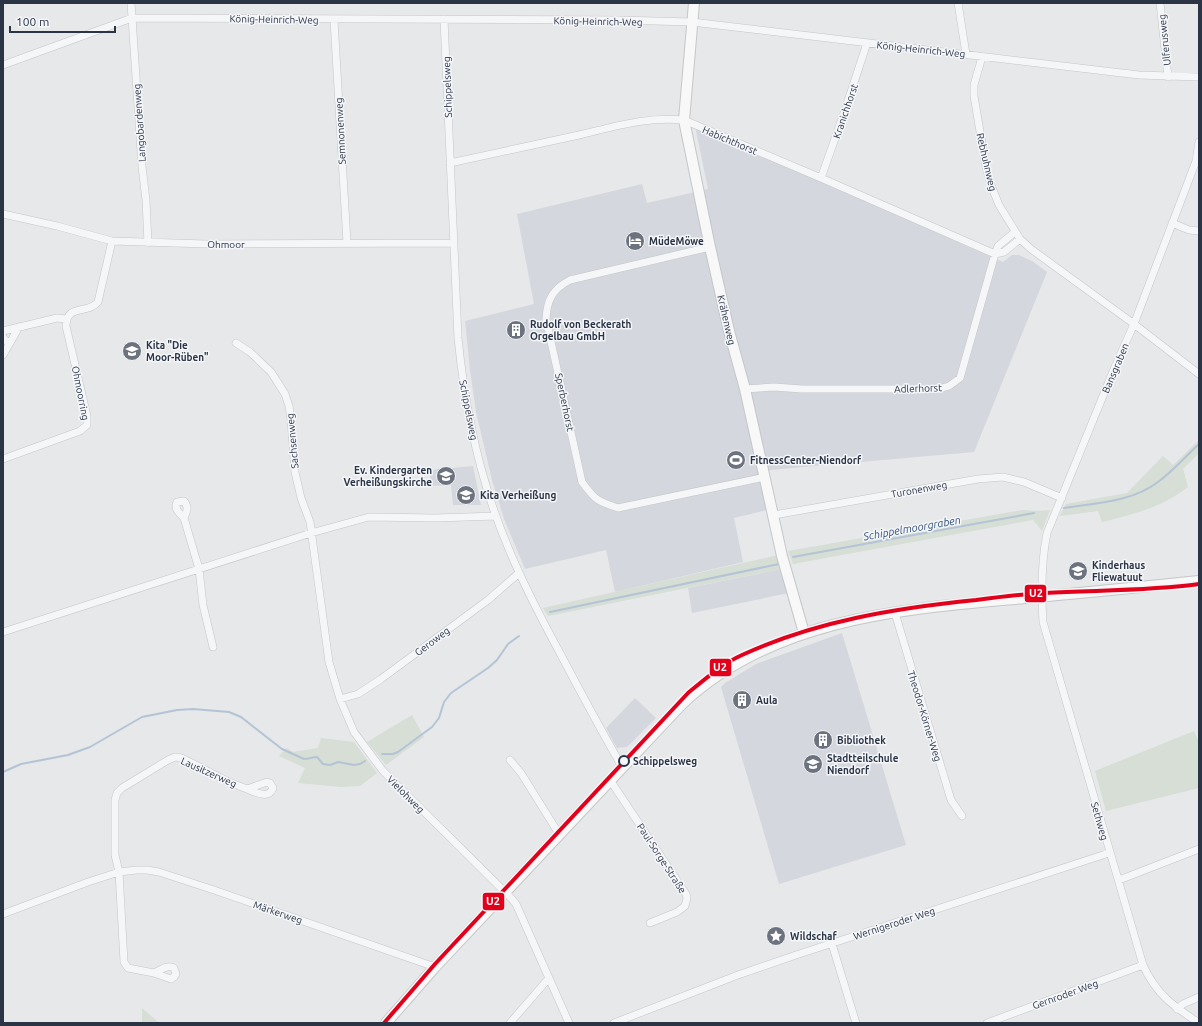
<svg xmlns="http://www.w3.org/2000/svg" width="1202" height="1026" viewBox="0 0 1202 1026" font-family="Ubuntu,sans-serif">
<style>
.built{fill:#d4d7dd}
.green{fill:#d6ded6}
.lines{fill:none;stroke-linecap:round;stroke-linejoin:round}
.stream{stroke:#b4c4d5;stroke-width:2}
.street-casing{stroke:#c4c6c8;stroke-width:8}
.secondary-casing{stroke:#c4c6c8;stroke-width:12}
.street{stroke:#f5f6f7;stroke-width:7}
.secondary{stroke:#f8f8f8;stroke-width:10}
.metro-1-casing{stroke:#f4f6f9;stroke-width:7}
.metro-1{stroke:#e2001a;stroke-width:4}
.stop-dot{fill:#f4f6f9;stroke:#2b3445;stroke-width:2}
.labels{text-anchor:middle;stroke-width:3;stroke-linejoin:round;paint-order:stroke}
.street-label{font-size:10px;fill:#2b3445;stroke:#f4f6f9}
.poi-label{font-size:10px;font-weight:bold;fill:#2b3445;stroke:#f4f6f9;text-anchor:start}
.stop-label{font-size:10px;font-weight:bold;fill:#2b3445;stroke:#f4f6f9;text-anchor:start}
.water-label{font-size:11px;font-style:italic;fill:#34527a;stroke:#f4f6f9}
.line-badge{stroke:#f4f6f9;stroke-width:1.5}
.badge-label{font-size:11px;text-anchor:middle;font-weight:bold;fill:#fff}
</style>
<rect width="100%" height="100%" fill="#e6e8ea"/>
<path class="built" d="M695 126 1003 262 1012 255H1019L1032 261 1047 272 974 452 770 470 761 482 767 510 734 518 743 562 615 592 606 550 525 569 504 519 492 480 476 412 470 370 465 321 534 304 517 214 642 184 647 203 708 189Z
M473 466 481 505H453L451 485 431 486 430 470Z
M782 569 789 593 692 613 688 588Z
M842 633 906 845 779 884 721 687 725 683 756 664Z
M635 698 656 718 627 747 617 748 606 728Z"/>
<path class="green" d="M1199 440V453L1183 469 1188 487C1160 508 1135 514 1102 522L1098 511 1060 516 1066 504 1127 493 1163 456 1173 465Z
M1023 510 1037 511 1050 510 1042 531 1033 520 793 564 788 551Z
M779 555 782 569 548 616 543 608Z
M412 715 424 737 386 765 367 742Z
M1194 731 1199 742V788L1106 811 1095 771Z
M321 738 354 742 377 773 360 786 341 787 298 783 305 768 279 756 287 748 293 752 318 748Z
M142 1008 159 1023H142Z"/>
<g class="lines">
<path class="stream" d="M1064 508C1096 503 1132 502 1158 482 1173 471 1186 456 1199 444
M793 557 1034 513
M550 612 779 564
M382 754H393L398 752 432 727 439 718 444 702 451 693 488 668 497 660 508 644 519 636
M3 772 21 764 68 755 90 747 142 717 177 710 193 709 229 712 241 717 282 749 304 759C309 759 312 757 317 757L323 764 330 765 338 762 354 765 360 764 365 761"/>
<g class="street-casing">
<path id="street" d="M131 3 142 166 146 200 148 243
M958 3 966 54
M1160 3 1168 77
M444 19 458 338C465 409 480 481 508 547 523 584 542 620 561 655 581 693 601 730 622 767
M334 20 347 243
M982 57 974 85V96L986 167 991 185 999 205 1020 239 1031 249 1134 324 1199 374
M3 65 132 18 618 20 692 22 1139 75 1199 77
M1199 142 1196 161 1134 324 1114 369 1047 533C1041 563 1041 591 1043 622L1143 965C1156 994 1173 1006 1199 1023
M450 163C493 154 536 144 579 135 613 127 648 116 684 120L821 178 995 254
M821 178 843 116 867 43
M3 214 57 226 112 241 206 244 453 243
M1172 223 1189 230 1199 231
M710 247 570 280C553 289 547 299 546 319L582 482C595 500 597 501 618 508L765 477
M995 254 1004 252 1020 239
M3 331 57 318 66 319
M3 337 5 340 10 343
M236 343 250 352 271 372 285 394 289 406 291 420 295 472 301 498 310 522 329 662 340 699 354 732 383 771 511 898 516 904 569 1023
M3 355 19 327
M745 389 774 387 802 389H939L949 386 960 378 995 254 998 246 1015 232
M3 459 80 431 87 425V416L66 326C67 303 87 315 98 302L112 241
M774 515 978 479 1003 477 1024 482 1062 498
M184 518C179 513 174 509 177 502L184 501C189 507 187 511 184 518L199 569 203 605 213 647
M895 613 951 800 962 816
M3 632 311 533 369 517 436 518 496 516
M340 699 358 694 381 679 488 600 519 573
M510 760 521 773 559 834
M610 780 686 894 687 898 685 906 677 912 650 923
M1119 880 1199 849
M3 914 88 882 119 872 137 870H147L159 872 214 890 435 967
M832 944 856 1023
M154 973C160 970 168 964 174 968L176 974 174 977 171 979 154 973 128 968 124 962 119 872 115 855V800L117 793 122 788 168 760 175 757 182 758 229 782 247 789 267 782 270 783 273 788C269 800 255 792 247 789
M1177 1009 1183 1004 1199 997
M510 1023 549 978
M614 1023 738 975 796 955 1109 853
M987 1023 1143 965"/>
</g>
<g class="secondary-casing">
<path id="secondary" d="M694 3 684 120 710 247 729 331 745 389 782 556 804 633
M386 1023 435 967 682 704C774 617 906 609 1025 598 1083 593 1141 587 1199 581"/>
</g>
<use href="#street" class="street"/>
<use href="#secondary" class="secondary"/>
<g class="metro-1-casing">
<path id="metro-1" d="M384 1023 435 964 688 693C705 679 722 664 742 655 816 621 896 608 976 600 999 597 1022 594 1045 593 1097 590 1148 591 1199 584"/>
</g>
<use href="#metro-1" class="metro-1"/>
</g>
<defs>
<g id="hotel-disc" transform="scale(1)"><circle r="9.5" fill="#6c737f" stroke="#f4f6f9"/><path d="M-6-4.5h1.5V1H6V5H4.5V3h-9V5H-6ZM-4 0a1.8 1.8 0 1 1 3.6 0ZM.5 0V-2.5h3Q6-2.5 6 0Z" fill="#fff"/></g>
<g id="building-disc" transform="scale(1)"><circle r="9.5" fill="#6c737f" stroke="#f4f6f9"/><path d="M-4-6H4V6H1V3H-1V6H-4ZM-2.5-4.3h1.7v1.8h-1.7ZM.8-4.3h1.7v1.8H.8ZM-2.5-1h1.7V.8h-1.7ZM.8-1h1.7V.8H.8Z" fill="#fff"/></g>
<g id="school-disc" transform="scale(1)"><circle r="9.5" fill="#6c737f" stroke="#f4f6f9"/><path d="M0-5L7-2L0 1L-7-2ZM-4 1L0 2.5L4 1V4Q0 6-4 4Z" fill="#fff"/></g>
<g id="stadium-disc" transform="scale(1)"><circle r="9.5" fill="#6c737f" stroke="#f4f6f9"/><path d="M0-5a6.5 5 0 1 0 0 10a6.5 5 0 1 0 0-10ZM-3.5-1.8h7v3.6h-7Z" fill="#fff"/></g>
<g id="sight-disc" transform="scale(1)"><circle r="9.5" fill="#6c737f" stroke="#f4f6f9"/><path d="M0-6L1.8-2.2L6-1.7L2.9 1.2L3.7 5.4L0 3.3L-3.7 5.4L-2.9 1.2L-6-1.7L-1.8-2.2Z" fill="#fff"/></g>
</defs>
<g fill-rule="evenodd">
<use href="#hotel-disc" x="635" y="241"/>
<use href="#building-disc" x="516" y="330"/>
<use href="#school-disc" x="132" y="351"/>
<use href="#stadium-disc" x="736" y="460"/>
<use href="#school-disc" x="446" y="476"/>
<use href="#school-disc" x="466" y="495"/>
<use href="#school-disc" x="1078" y="571"/>
<use href="#building-disc" x="742" y="700"/>
<use href="#building-disc" x="823" y="740"/>
<use href="#school-disc" x="813" y="764"/>
<use href="#sight-disc" x="776" y="936"/>
</g>
<circle class="stop-dot" cx="624" cy="761" r="5"/>
<g class="labels">
<g class="street-label">
<text transform="translate(274 19) rotate(1)" y="4">König-Heinrich-Weg</text>
<text transform="translate(598 21) rotate(1)" y="4">König-Heinrich-Weg</text>
<text transform="translate(1164 40) rotate(-96)" y="4">Ulferusweg</text>
<text transform="translate(921 49) rotate(6)" y="4">König-Heinrich-Weg</text>
<text transform="translate(447 87) rotate(-92)" y="4">Schippelsweg</text>
<text transform="translate(845 111) rotate(-71)" y="4">Kranichhorst</text>
<text transform="translate(139 123) rotate(-94)" y="4">Langobardenweg</text>
<text transform="translate(340 131) rotate(-93)" y="4">Semnonenweg</text>
<text transform="translate(730 140) rotate(23)" y="4">Habichthorst</text>
<text transform="translate(987 162) rotate(77)" y="4">Rebhuhnweg</text>
<text x="226" y="248">Ohmoor</text>
<text transform="translate(727 320) rotate(77)" y="4">Krähenweg</text>
<text transform="translate(1115 368) rotate(-67)" y="4">Bansgraben</text>
<text transform="translate(918 388) rotate(-2)" y="4">Adlerhorst</text>
<text transform="translate(81 393) rotate(79)" y="4">Ohmoorring</text>
<text transform="translate(565 402) rotate(78)" y="4">Sperberhorst</text>
<text transform="translate(469 410) rotate(79)" y="4">Schippelsweg</text>
<text transform="translate(292 441) rotate(-95)" y="4">Sachsenweg</text>
<text transform="translate(919 489) rotate(-10)" y="4">Turonenweg</text>
<text transform="translate(432 641) rotate(-37)" y="4">Geroweg</text>
<text transform="translate(925 716) rotate(73)" y="4">Theodor-Körner-Weg</text>
<text transform="translate(209 772) rotate(24)" y="4">Lausitzerweg</text>
<text transform="translate(406 794) rotate(45)" y="4">Vielohweg</text>
<text transform="translate(1100 821) rotate(74)" y="4">Sethweg</text>
<text transform="translate(662 858) rotate(57)" y="4">Paul-Sorge-Straße</text>
<text transform="translate(278 912) rotate(19)" y="4">Märkerweg</text>
<text transform="translate(894 923) rotate(-18)" y="4">Wernigeroder Weg</text>
<text transform="translate(1065 994) rotate(-20)" y="4">Gernroder Weg</text>
</g>
<g class="poi-label">
<text x="649" y="245">MüdeMöwe</text>
<text x="530" y="328">Rudolf von Beckerath<tspan x="530" dy="12">Orgelbau GmbH</tspan></text>
<text x="146" y="349">Kita "Die<tspan x="146" dy="12">Moor-Rüben"</tspan></text>
<text x="750" y="464">FitnessCenter-Niendorf</text>
<text x="432" y="474" text-anchor="end">Ev. Kindergarten<tspan x="432" dy="12">Verheißungskirche</tspan></text>
<text x="480" y="499">Kita Verheißung</text>
<text x="1092" y="569">Kinderhaus<tspan x="1092" dy="12">Fliewatuut</tspan></text>
<text x="756" y="704">Aula</text>
<text x="837" y="744">Bibliothek</text>
<text x="827" y="762">Stadtteilschule<tspan x="827" dy="12">Niendorf</tspan></text>
<text x="790" y="940">Wildschaf</text>
</g>
<g class="stop-label">
<text x="633" y="765">Schippelsweg</text>
</g>
<g class="water-label">
<text transform="translate(912 528) rotate(-10)" y="4">Schippelmoorgraben</text>
</g>
</g>
<g class="line-badge">
<rect x="1024" y="584" width="23" height="19" rx="4" fill="#e2001a"/>
<rect x="709" y="658" width="23" height="19" rx="4" fill="#e2001a"/>
<rect x="482" y="892" width="23" height="19" rx="4" fill="#e2001a"/>
</g>
<g class="badge-label">
<text x="1036" y="597">U2</text>
<text x="720" y="671">U2</text>
<text x="493" y="905">U2</text>
</g>
<rect width="1202" height="1026" fill="none" stroke="#2b3445" stroke-width="8"/>
<path d="M10 26v6h105v-6" fill="none" stroke="#2b3445" stroke-width="2"/>
<text x="16" y="26" font-size="12" fill="#2b3445" stroke="#f4f6f9" stroke-width="3" paint-order="stroke">100 m</text>
</svg>
